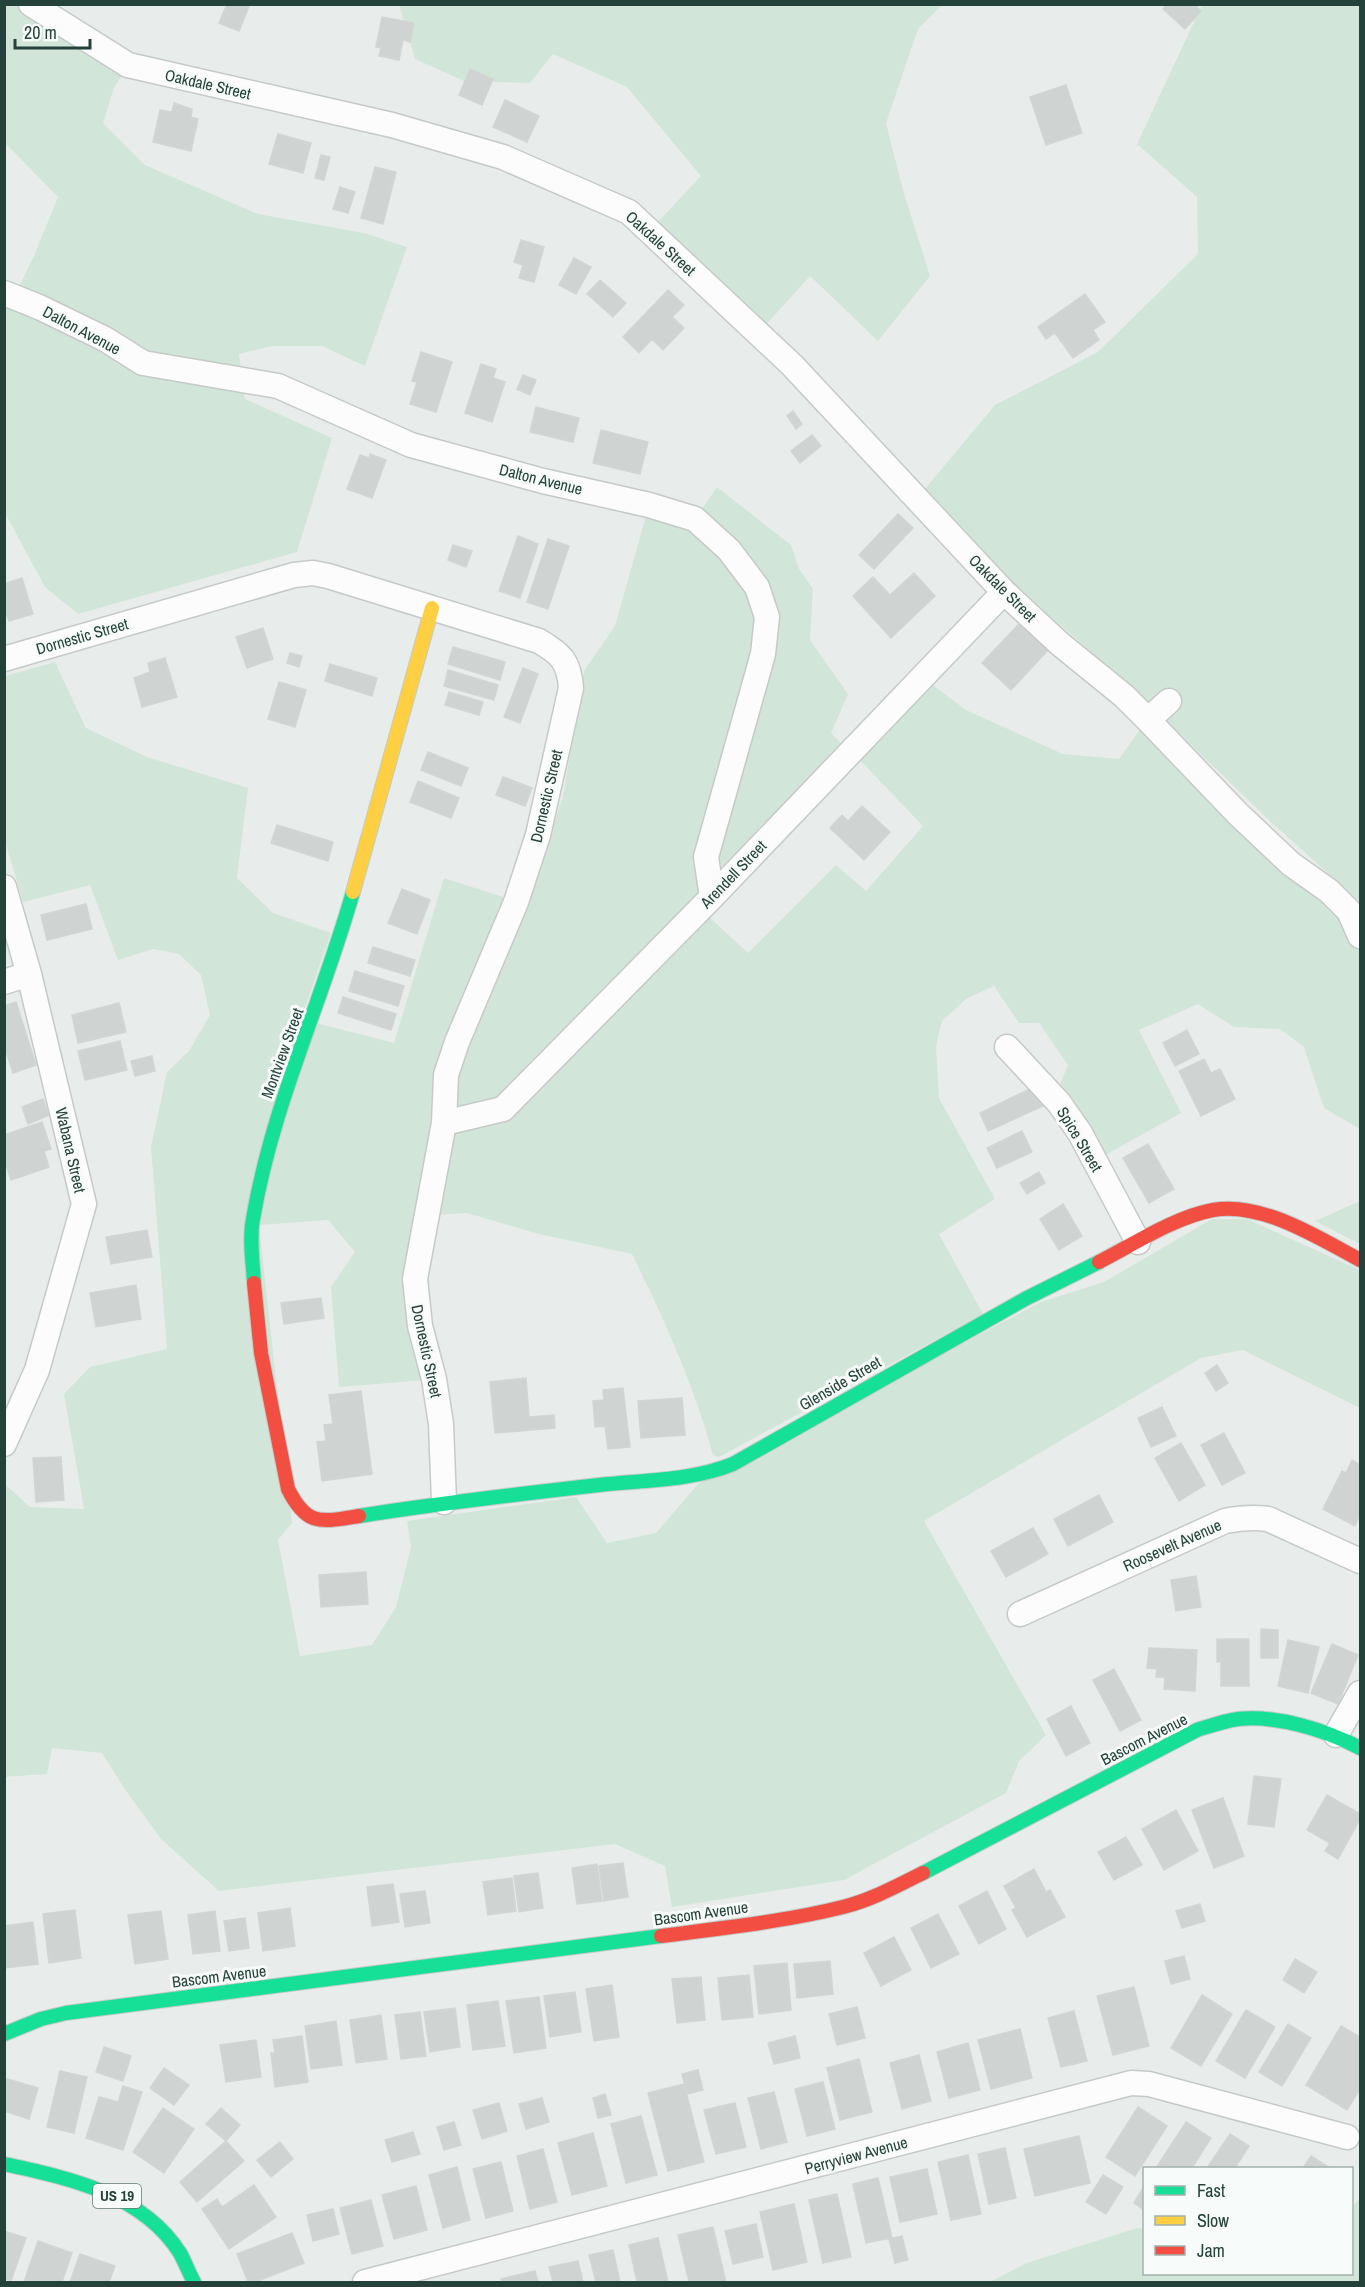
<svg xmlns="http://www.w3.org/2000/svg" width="1365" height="2287" viewBox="0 0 1365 2287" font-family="'Archivo Narrow',sans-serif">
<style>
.green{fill:#d1e6d8}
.building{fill:#cfd4d2;stroke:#d1d6d4;stroke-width:1.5}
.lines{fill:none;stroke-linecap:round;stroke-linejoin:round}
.street-casing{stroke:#c5cac8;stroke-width:27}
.fast-casing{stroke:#c3cbc8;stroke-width:16}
.slow-casing{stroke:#c3cbc8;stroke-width:16}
.jam-casing{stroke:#c3cbc8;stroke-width:16}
.street{stroke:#fcfcfc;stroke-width:24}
.fast{stroke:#16e098;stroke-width:14}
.slow{stroke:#ffcf43;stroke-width:14}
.jam{stroke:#f24e42;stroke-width:14}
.labels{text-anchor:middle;stroke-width:6;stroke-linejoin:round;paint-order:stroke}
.shield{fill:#f7fbf9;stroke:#637a73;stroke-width:1.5}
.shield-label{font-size:15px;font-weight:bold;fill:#24423a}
.street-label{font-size:16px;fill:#24423a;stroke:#f7fbf9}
</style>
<rect width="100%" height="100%" fill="#e8edeb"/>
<path class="green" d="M5 5H52L134 55 114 88 103 123 145 165 258 214 364 233 407 247 365 366 322 346H272L239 354 245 399 332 438 297 552 78 614 45 587 5 513 4 300 11 303 34 256 58 197 5 143Z
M399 5H942L918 29 886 123 903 190 930 276 878 341 810 276 763 328 655 225 701 176 627 87 553 54 530 83 464 81 415 59Z
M1202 5H1360V902L1271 822 1128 684 1012 583 924 490 995 405 1098 352 1198 254 1197 197 1137 144Z
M717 487 791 545 799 569 813 589 810 640 848 694 831 733 844 746 693 902 748 953 836 865 866 891 923 826 859 759 930 683 966 710 1063 754 1119 759 1142 727 1347 918 1360 948V1129L1324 1108 1304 1047 1280 1029 1234 1027 1198 1004 1139 1030 1181 1113 1100 1158 1058 1089 1068 1065 1039 1023H1019L994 986 966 999 942 1021 936 1046 939 1098 995 1199 939 1234 983 1314 719 1457 713 1455C694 1385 664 1319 632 1254L539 1234 467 1213 417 1216 426 1380 339 1387 331 1287 355 1252 328 1220 259 1225 292 1523 278 1540 300 1656 372 1645 396 1607 411 1547 407 1521 576 1497 607 1543 656 1533 698 1484 1041 1302 1104 1282 1212 1219H1247L1360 1270V1408L1243 1350 1201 1358 924 1521 1046 1735 1019 1761 1006 1793 844 1880 672 1907 665 1866 615 1844 219 1891 161 1839 124 1788 102 1753 52 1748 47 1774 5 1777V1492L7 1486 30 1507 84 1509 64 1394 90 1367 167 1349 151 1147 167 1072 189 1051 210 1015 201 975 179 954 153 949 118 960 90 885 23 902 5 841V676L55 662 86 728 147 757 248 788 237 878 273 913 331 933 301 1019 394 1043 444 878 528 905 563 796 584 671 615 626 649 505 695 519Z
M1360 1201V1244L1315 1221Z
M1360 2199V2282H990L1027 2263 1137 2228 1144 2229V2274H1352V2206Z"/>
<path class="building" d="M227 4H250L239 31 219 23Z
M1167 4H1194L1201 11 1185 29 1163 9Z
M382 17 414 23 410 42 403 40 399 60 379 56 381 48 376 47Z
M470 69 493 79 482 105 459 95Z
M1066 85 1082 133 1046 145 1030 97Z
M505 100 539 116 527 142 493 127Z
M174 103 192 109 191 117 198 119 191 151 153 142 160 110 172 112Z
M278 134 311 143 303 173 269 164Z
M321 155 330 157 324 180 315 178Z
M375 167 396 172 383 224 361 218Z
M340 187 355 192 348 213 333 209Z
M521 240 544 247 534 282 519 278 523 265 514 262Z
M574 258 591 267 576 294 559 285Z
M600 280 626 303 613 317 587 294Z
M668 290 684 305 672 317 684 328 663 350 652 339 639 353 623 337Z
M1085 294 1105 322 1093 330 1099 340 1073 358 1055 333 1046 339 1038 327Z
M421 352 452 362 436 412 410 404 417 382 412 381Z
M481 364 496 369 493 378 505 382 492 422 465 413Z
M523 375 536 380 530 395 517 389Z
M536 407 579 418 573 442 530 432Z
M793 411 802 424 796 429 787 416Z
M601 430 648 442 640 474 593 463Z
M812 435 821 446 800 463 791 451Z
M370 454 386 460 372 498 347 489 360 455 369 458Z
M898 514 913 528 874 569 859 555Z
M518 536 538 544 520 598 499 591Z
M548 539 569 546 548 609 527 602Z
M453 545 472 551 466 567 448 560Z
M914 573 935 596 891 638 853 596 873 577 890 595Z
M22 578 33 614 9 621 4 607V584Z
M1020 623 1048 650 1011 690 982 663Z
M263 628 273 659 247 668 236 637Z
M453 647 505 662 500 680 448 664Z
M290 653 302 656 299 667 287 663Z
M165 658 177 697 142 707 134 678 150 672 148 663Z
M330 664 377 678 372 696 325 681Z
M523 668 538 674 520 723 504 717Z
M448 670 498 685 494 700 444 686Z
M279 682 306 690 295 727 268 719Z
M449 692 483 702 479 715 445 705Z
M428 752 468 768 461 786 421 770Z
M503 777 532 788 525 806 496 795Z
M418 781 459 798 451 818 410 802Z
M862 806 890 832 864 860 830 828 842 815 848 821Z
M277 825 333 842 328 861 271 843Z
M402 889 430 900 417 934 388 923Z
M86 904 92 929 47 940 41 915Z
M373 947 415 960 410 976 368 963Z
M355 971 404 986 398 1006 349 991Z
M343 997 396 1014 391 1030 338 1013Z
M16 1002 36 1065 13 1073 4 1045V1006Z
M119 1003 126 1032 78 1043 72 1015Z
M1187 1030 1199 1054 1175 1066 1163 1043Z
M120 1041 127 1070 85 1080 78 1051Z
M152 1056 155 1071 135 1076 131 1061Z
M1204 1059 1211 1073 1220 1069 1235 1099 1201 1116 1179 1071Z
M1034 1087 1043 1106 988 1131 980 1113Z
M43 1099 49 1115 28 1124 22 1107Z
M42 1122 51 1149 44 1151 49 1167 11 1180 4 1159V1135Z
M1022 1131 1032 1152 997 1168 987 1148Z
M1148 1144 1174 1189 1149 1203 1123 1158Z
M1039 1172 1045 1183 1027 1194 1020 1183Z
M1063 1204 1082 1236 1059 1250 1040 1219Z
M147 1230 152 1257 111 1264 106 1237Z
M136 1285 141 1319 96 1327 90 1293Z
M321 1298 324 1318 284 1324 281 1303Z
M1217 1365 1228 1383 1216 1391 1205 1373Z
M526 1378 529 1417 554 1415 555 1428 495 1433 490 1382Z
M623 1388 630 1447 608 1449 605 1426 595 1427 593 1401 604 1400 603 1390Z
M361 1391 372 1474 322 1481 317 1442 326 1441 324 1425 333 1424 329 1395Z
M682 1398 685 1435 641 1438 638 1401Z
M1162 1407 1176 1436 1151 1447 1138 1418Z
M1224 1433 1245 1473 1222 1485 1201 1445Z
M1181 1443 1205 1485 1179 1501 1155 1458Z
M61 1457 64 1500 36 1502 33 1458Z
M1352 1460 1360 1465V1514L1355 1526 1323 1509 1342 1471 1346 1473Z
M1099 1495 1113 1522 1068 1546 1054 1519Z
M1033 1528 1048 1554 1006 1577 991 1551Z
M366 1572 368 1604 321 1607 319 1575Z
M1196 1576 1201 1607 1176 1611 1171 1580Z
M1261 1629 1278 1630V1658H1261Z
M1217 1639H1249V1686H1221V1662H1217Z
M1288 1640 1319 1647 1308 1693 1278 1686Z
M1332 1644 1358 1655 1338 1704 1311 1693Z
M1149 1648 1197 1650 1195 1691 1164 1689 1165 1677H1156L1157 1669 1147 1668Z
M1114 1669 1141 1720 1120 1731 1093 1680Z
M1071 1706 1090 1743 1066 1756 1047 1719Z
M1254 1776 1281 1779 1274 1827 1248 1824Z
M1327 1795 1360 1814V1819L1338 1859 1325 1851 1330 1843 1307 1830Z
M1223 1798 1244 1856 1214 1868 1192 1810Z
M1176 1810 1198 1851 1164 1870 1142 1829Z
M1126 1837 1142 1865 1114 1880 1098 1852Z
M623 1863 628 1897 604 1901 599 1866Z
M597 1864 602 1901 577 1904 572 1868Z
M1034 1869 1046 1892 1050 1890 1065 1917 1027 1937 1012 1910 1016 1908 1004 1886Z
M538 1873 543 1908 519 1912 514 1876Z
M512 1878 516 1911 488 1915 483 1882Z
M393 1884 399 1922 372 1926 367 1887Z
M425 1891 430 1923 405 1927 400 1894Z
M987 1891 1006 1929 979 1944 959 1906Z
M1200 1904 1205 1921 1182 1928 1176 1911Z
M290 1908 295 1946 263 1951 258 1913Z
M75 1910 81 1958 49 1963 43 1914Z
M161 1911 168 1959 135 1964 128 1915Z
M215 1911 220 1951 193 1954 188 1915Z
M938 1914 959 1954 931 1968 911 1928Z
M245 1918 249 1948 229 1951 224 1921Z
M33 1922 38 1964 5 1968 4 1926Z
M894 1937 911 1970 881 1986 864 1953Z
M1184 1956 1190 1979 1171 1984 1165 1961Z
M1295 1959 1317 1972 1304 1993 1283 1980Z
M830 1961 833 1994 797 1998 794 1964Z
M787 1963 791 2010 759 2014 754 1966Z
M749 1975 753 2017 722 2020 718 1978Z
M701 1977 705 2020 677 2023 672 1979Z
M612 1985 619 2037 594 2041 586 1989Z
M1134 1987 1149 2046 1113 2055 1097 1996Z
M575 1992 581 2032 550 2037 544 1996Z
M1202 1995 1232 2014 1201 2066 1171 2048Z
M539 1997 546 2048 514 2053 506 2001Z
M498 2001 505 2046 473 2050 467 2005Z
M857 2007 865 2038 837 2045 829 2014Z
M455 2008 460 2047 430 2052 424 2012Z
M1246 2010 1275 2027 1245 2078 1216 2061Z
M1074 2011 1087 2061 1061 2067 1048 2018Z
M420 2012 426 2056 401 2059 395 2015Z
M381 2015 387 2059 356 2063 350 2020Z
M336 2021 342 2065 311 2069 305 2026Z
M1288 2024 1311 2038 1282 2086 1259 2072Z
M1341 2026 1360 2037V2089L1347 2110 1306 2085Z
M1020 2029 1032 2078 991 2089 978 2040Z
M302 2036 308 2082 275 2087 271 2053H275L273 2040Z
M795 2036 800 2058 774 2064 768 2043Z
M256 2040 261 2077 226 2082 220 2045Z
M968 2043 980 2090 949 2098 937 2052Z
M104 2047 131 2056 123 2081 96 2072Z
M919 2055 931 2101 902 2109 890 2063Z
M859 2059 872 2112 840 2120 827 2068Z
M164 2068 189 2085 174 2105 150 2088Z
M698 2070 703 2090 687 2094 682 2074Z
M60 2071 87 2077 74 2133 47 2127Z
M4 2078 38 2088 29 2119 4 2111Z
M823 2082 835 2129 807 2136 795 2089Z
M684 2084 704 2162 668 2171 648 2093Z
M123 2086 142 2092 123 2150 86 2138 99 2097 118 2102Z
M774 2092 787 2142 761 2149 748 2098Z
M605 2094 611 2115 598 2118 593 2098Z
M542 2098 549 2122 526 2129 519 2104Z
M499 2103 507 2131 482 2139 473 2110Z
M735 2103 746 2147 716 2154 704 2110Z
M1138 2107 1167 2126 1135 2176 1106 2157Z
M163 2108 194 2129 164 2173 133 2152Z
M221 2108 240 2125 226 2141 206 2124Z
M641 2116 657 2175 626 2183 611 2124Z
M454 2122 461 2145 444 2150 437 2127Z
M1186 2122 1211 2138 1192 2168H1156Z
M413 2132 420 2154 392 2162 385 2140Z
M593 2133 607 2186 572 2195 558 2143Z
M1230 2134 1249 2146 1235 2168H1207Z
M1079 2136 1090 2183 1035 2196 1024 2149Z
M226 2141 244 2161 197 2202 180 2182Z
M280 2142 293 2159 271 2177 257 2160Z
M1005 2148 1016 2198 989 2204 978 2154Z
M543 2149 557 2202 530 2209 517 2156Z
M968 2155 981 2214 951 2220 938 2162Z
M1311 2156 1330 2168H1303Z
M501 2162 513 2211 486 2218 473 2169Z
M457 2167 470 2220 443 2228 429 2175Z
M927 2169 937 2214 900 2222 890 2177Z
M1103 2175 1123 2187 1106 2214 1086 2202Z
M878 2178 892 2238 866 2243 853 2184Z
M254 2185 276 2217 229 2249 202 2209 217 2199 222 2207Z
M416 2186 427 2230 394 2239 382 2195Z
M1144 2186V2210L1134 2203Z
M837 2194 851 2257 823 2263 809 2200Z
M371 2200 383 2246 352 2254 340 2208Z
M794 2204 807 2262 773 2270 760 2212Z
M333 2209 339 2234 313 2241 307 2215Z
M756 2224 763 2257 733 2264 725 2231Z
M713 2227 726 2282H689L678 2235Z
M4 2231 26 2238 11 2281 4 2278Z
M292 2233 304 2263 255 2282H248L237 2254Z
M902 2236 908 2260 895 2263 889 2239Z
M658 2238 668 2282H637L629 2245Z
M38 2241 72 2253 62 2282H24Z
M613 2250 620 2282H596L589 2255Z
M80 2254 115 2266 109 2282H70Z
M578 2261 583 2282H553L549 2267Z
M535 2271 538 2282H502L501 2279Z"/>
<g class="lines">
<g class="street-casing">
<path id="street" d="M31 4 128 65 392 125 503 157 629 212 792 365 1004 592 1060 644 1124 696 1148 720
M4 293 39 307 105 339 143 363 278 386 411 445 543 481 649 505 695 519 729 550 757 587 767 617 763 654 706 857 712 897
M4 659 294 575 313 573 328 576 539 641C561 654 569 661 571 688L538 835 516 902 457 1042 446 1075 444 1123 415 1279 420 1326 434 1379 441 1424 444 1502
M1169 701 1148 720 1238 814 1291 864 1329 891 1349 911 1360 936
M4 887 29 974 84 1204 37 1370 4 1444
M4 982 29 974
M1007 1047 1059 1103 1080 1133 1138 1242
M444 1123 503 1109 712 897 1004 592
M1020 1614 1225 1521C1240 1518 1253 1517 1268 1519L1360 1561
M1336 1735 1360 1693
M365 2282 1131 2083 1149 2084 1347 2137"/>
</g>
<g class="fast-casing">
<path id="fast" d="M254 1283C253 1263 249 1239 253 1219 272 1106 322 1002 353 892
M359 1516C439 1503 519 1494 599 1485 644 1480 691 1481 733 1464L1025 1299 1099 1262
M923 1873 1197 1730C1210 1726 1224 1721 1238 1719 1277 1715 1326 1730 1360 1748
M4 2034 41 2019 66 2013 661 1936
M4 2164C68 2178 142 2193 180 2253 185 2262 189 2273 194 2282"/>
</g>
<g class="slow-casing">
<path id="slow" d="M353 892 432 608"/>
</g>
<g class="jam-casing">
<path id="jam" d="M1099 1262C1134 1244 1175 1217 1213 1210 1261 1201 1319 1238 1360 1260
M254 1283 261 1353 288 1489C307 1527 321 1522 359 1516
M661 1936C721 1928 783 1922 843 1907 871 1900 897 1886 923 1873"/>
</g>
<use href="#street" class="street"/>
<use href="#fast" class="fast"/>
<use href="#slow" class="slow"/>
<use href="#jam" class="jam"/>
</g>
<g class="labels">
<rect class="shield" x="93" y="2184" width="48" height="24" rx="4.5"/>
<g class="shield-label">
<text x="117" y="2201">US 19</text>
</g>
<g class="street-label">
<text transform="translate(208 84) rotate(13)" y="6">Oakdale Street</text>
<text transform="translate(661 243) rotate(42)" y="6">Oakdale Street</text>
<text transform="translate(82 330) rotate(28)" y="6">Dalton Avenue</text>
<text transform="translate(541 479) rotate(14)" y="6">Dalton Avenue</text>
<text transform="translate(1003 588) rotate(45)" y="6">Oakdale Street</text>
<text transform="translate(82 636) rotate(-16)" y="6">Dornestic Street</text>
<text transform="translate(546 796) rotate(-77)" y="6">Dornestic Street</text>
<text transform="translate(733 874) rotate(-46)" y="6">Arendell Street</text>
<text transform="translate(282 1053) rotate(-70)" y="6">Montview Street</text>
<text transform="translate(1080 1139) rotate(59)" y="6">Spice Street</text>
<text transform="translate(71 1150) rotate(77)" y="6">Wabana Street</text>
<text transform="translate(427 1351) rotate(78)" y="6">Dornestic Street</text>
<text transform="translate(840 1383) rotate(-30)" y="6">Glenside Street</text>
<text transform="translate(1172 1545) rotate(-24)" y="6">Roosevelt Avenue</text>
<text transform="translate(1144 1739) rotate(-27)" y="6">Bascom Avenue</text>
<text transform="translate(701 1913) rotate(-8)" y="6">Bascom Avenue</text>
<text transform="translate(219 1976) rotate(-7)" y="6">Bascom Avenue</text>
<text transform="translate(856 2155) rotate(-15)" y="6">Perryview Avenue</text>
</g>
</g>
<rect width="1365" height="2287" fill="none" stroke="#24423a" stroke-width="12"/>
<rect x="1143" y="2167" width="210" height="108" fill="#f7fbf9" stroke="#a3b1ad" stroke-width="1.5"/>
<rect x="1155" y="2186" width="30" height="9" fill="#16e098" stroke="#a3b1ad" stroke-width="1.5"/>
<text x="1197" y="2197" font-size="18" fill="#24423a">Fast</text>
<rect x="1155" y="2216" width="30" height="9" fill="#ffcf43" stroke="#a3b1ad" stroke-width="1.5"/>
<text x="1197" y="2227" font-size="18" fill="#24423a">Slow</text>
<rect x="1155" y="2246" width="30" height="9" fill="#f24e42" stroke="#a3b1ad" stroke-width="1.5"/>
<text x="1197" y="2257" font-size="18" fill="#24423a">Jam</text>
<path d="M15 39v9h75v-9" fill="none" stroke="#24423a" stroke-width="3"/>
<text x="24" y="39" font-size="18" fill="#24423a" stroke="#f7fbf9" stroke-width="4.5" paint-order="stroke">20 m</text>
</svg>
